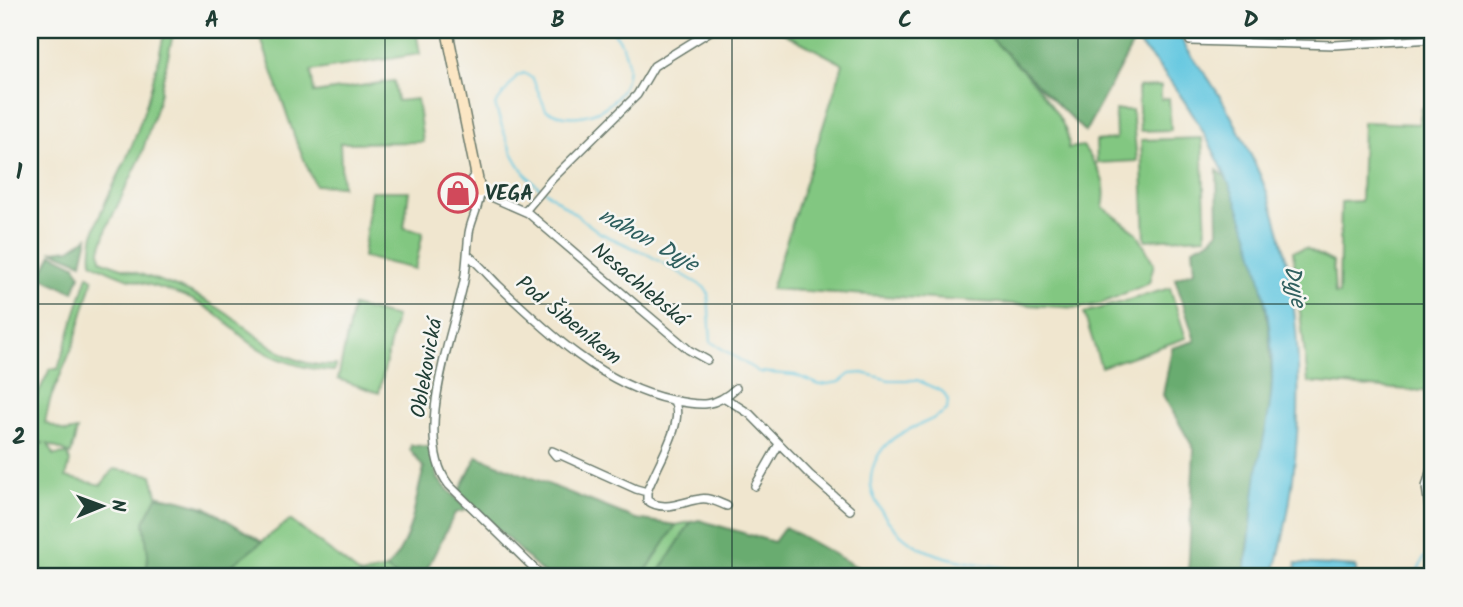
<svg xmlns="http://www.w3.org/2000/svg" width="1463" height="607" viewBox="0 0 1463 607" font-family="Kalam,sans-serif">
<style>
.green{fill:#82c781;stroke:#50825a;stroke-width:2}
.forest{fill:#69ac6f;stroke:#447452;stroke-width:2}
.water{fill:#63c7e0;stroke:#41828a;stroke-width:2}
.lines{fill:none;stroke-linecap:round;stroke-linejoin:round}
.stream{stroke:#63c7e0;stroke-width:2}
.street-casing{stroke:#68786a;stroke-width:10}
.secondary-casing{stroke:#68786a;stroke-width:13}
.street{stroke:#fff;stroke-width:7}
.secondary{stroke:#fbe6c4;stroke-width:10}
.grid{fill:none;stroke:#1f3d34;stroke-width:2;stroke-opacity:0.55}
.labels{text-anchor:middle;stroke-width:5;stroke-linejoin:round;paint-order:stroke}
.poi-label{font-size:21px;font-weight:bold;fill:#1f3d34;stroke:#f6f6f2;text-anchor:start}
.street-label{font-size:21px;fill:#1f3d34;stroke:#f6f6f2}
.water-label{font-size:23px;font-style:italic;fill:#30605f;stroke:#f6f6f2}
.neatline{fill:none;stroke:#1f3d34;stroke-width:2.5}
.grid-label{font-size:23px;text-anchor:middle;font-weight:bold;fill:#1f3d34}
</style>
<rect width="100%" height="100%" fill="#f6f6f2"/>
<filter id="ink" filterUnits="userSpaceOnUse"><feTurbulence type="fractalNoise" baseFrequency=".0143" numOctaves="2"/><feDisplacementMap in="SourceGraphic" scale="14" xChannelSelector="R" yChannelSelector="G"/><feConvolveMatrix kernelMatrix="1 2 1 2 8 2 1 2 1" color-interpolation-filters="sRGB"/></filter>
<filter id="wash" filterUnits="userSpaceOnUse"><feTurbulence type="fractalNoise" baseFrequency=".00686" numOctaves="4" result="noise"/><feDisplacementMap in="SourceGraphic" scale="28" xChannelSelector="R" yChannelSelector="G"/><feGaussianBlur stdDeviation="1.57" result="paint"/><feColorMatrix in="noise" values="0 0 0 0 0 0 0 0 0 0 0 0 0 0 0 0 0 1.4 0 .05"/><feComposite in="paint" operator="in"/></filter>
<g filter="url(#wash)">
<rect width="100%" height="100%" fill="#f0e6cf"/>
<path class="green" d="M165 30H174L157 105 140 159 108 225 100 250 101 260C137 275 179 284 212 304 252 327 285 371 336 365L334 371C305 370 271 359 248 341 229 326 215 310 193 300 161 285 121 281 92 262 88 224 114 189 128 155 145 115 156 72 165 30Z
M258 30H416L420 54 311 71 314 93 394 81 397 101 417 99 423 142 340 143 342 186 315 185 296 141Z
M778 30H976L988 35C1008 55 1075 120 1068 148L1083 146C1097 166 1109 182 1103 207L1137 233 1154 264 1149 283 1100 304 1078 308 771 289 843 64Z
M1161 86V99L1169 98 1171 130 1140 131 1138 87Z
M1422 108H1433V392L1308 382 1293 251 1306 248 1333 262 1335 294H1339L1341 202 1361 201 1363 122 1419 124Z
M1115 110H1132L1137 161 1097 163 1096 141 1116 139Z
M1202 138 1206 237 1145 240 1141 140Z
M371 191H409L404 228 423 232 415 269 363 257Z
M88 275 93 279 74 343 50 400 45 423 66 432 77 430 71 454 48 444 54 455 68 454 70 462 66 477 101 485 114 469 152 475 157 495 206 507 261 542 290 520 361 575 386 569 398 577H30V446L44 443 30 442V410L50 369H58Z
M1170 288 1186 338 1101 367 1084 313Z
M353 306 396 317 379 393 338 379Z
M691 522 656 577H642L676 525Z"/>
<path class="forest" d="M976 30H1124L1135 40 1085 132 988 35Z
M1217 170 1227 178 1246 223 1261 276 1269 330 1272 381 1269 416 1259 465 1244 577H1188L1194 449 1163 395 1172 348 1195 341 1175 278 1195 271 1193 248 1212 239 1218 232Z
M88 237 82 263 53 251 70 249Z
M52 254 75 265 80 275 74 292 40 277Z
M411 445 432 447 438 479 467 510 455 513 423 577H398L386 569C414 540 413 505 424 468L410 450Z
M477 456 636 519 676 525 642 577H547L459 492Z
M157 497C198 498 228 521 262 542L216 577H146L148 555 144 522Z
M699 520 774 542 785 527 857 567 868 577H656L691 522Z"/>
<path class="water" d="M1124 30H1178C1184 50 1201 66 1212 84 1229 109 1242 136 1255 164 1310 280 1309 455 1273 577H1244C1251 541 1252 504 1258 467 1263 438 1271 412 1272 383 1276 265 1212 109 1124 30Z
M1296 563 1356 567V577H1295Z"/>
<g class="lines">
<path class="stream" d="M1178 36 1185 30
M540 188C513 167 505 136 495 105L517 76 524 73 533 79 546 110C596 135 657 83 612 30
M545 191 600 233 647 254 704 287 708 293 711 342 759 372 795 375 820 385 840 382 850 374 863 373 889 380H917L943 392 948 400 947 410C929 425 905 426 887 444 874 457 866 479 874 497 897 548 936 558 987 565 1003 567 1018 569 1032 577
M1415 577 1423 559 1433 547"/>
</g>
</g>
<g filter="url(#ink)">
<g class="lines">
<g class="street-casing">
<path id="street" d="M1289 30 1291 43
M1190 41 1335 45 1433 39
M476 209 470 206C460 195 467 183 476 174
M525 211 552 179 637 95 654 66 712 30
M468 255C479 264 488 275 498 285 547 332 604 386 672 400 700 406 715 408 736 388
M725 398 750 414 810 475 850 510
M560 455 556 456 552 451 636 489 647 492C655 467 686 423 674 401
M1433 461 1426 487 1433 534
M755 486 779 444
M647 492V500C663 513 684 501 700 499 709 497 719 503 727 506
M543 577 449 485C412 438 453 334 464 281 467 265 467 249 469 233 471 219 480 206 480 192L528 213 689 350 707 360
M1433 577V575"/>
</g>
<g class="secondary-casing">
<path id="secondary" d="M447 30 480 192"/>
</g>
<use href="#street" class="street"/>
<use href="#secondary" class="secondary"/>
</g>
</g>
<path class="grid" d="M385 30V577M732 30V577M1078 30V577M30 304H1433"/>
<defs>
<g id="shop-ring" transform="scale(2.0125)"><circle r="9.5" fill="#f6f6f2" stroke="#d1495b" stroke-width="1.5"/><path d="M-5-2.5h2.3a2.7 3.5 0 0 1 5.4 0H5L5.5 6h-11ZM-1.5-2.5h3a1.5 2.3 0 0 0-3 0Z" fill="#d1495b"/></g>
</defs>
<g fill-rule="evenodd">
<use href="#shop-ring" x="458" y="193"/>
</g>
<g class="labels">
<g class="poi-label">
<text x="485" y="200">VEGA</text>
</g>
<g class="street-label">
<text transform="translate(640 284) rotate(40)" y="7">Nesachlebská</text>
<text transform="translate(569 320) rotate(39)" y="7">Pod Šibeníkem</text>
<text transform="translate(426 368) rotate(-80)" y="7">Oblekovická</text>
</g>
<g class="water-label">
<text transform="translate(649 239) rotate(29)" y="8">náhon Dyje</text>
<text transform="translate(1296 286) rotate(80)" y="8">Dyje</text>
</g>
</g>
<rect width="1463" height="607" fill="none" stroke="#f6f6f2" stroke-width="77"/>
<g transform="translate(102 506) rotate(89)" stroke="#f6f6f2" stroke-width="5" paint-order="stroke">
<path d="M0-5L12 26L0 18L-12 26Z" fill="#1f3d34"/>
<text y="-10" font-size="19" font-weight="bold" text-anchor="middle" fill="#1f3d34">N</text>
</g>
<rect x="38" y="38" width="1386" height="530" class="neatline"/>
<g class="grid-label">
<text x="212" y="27">A</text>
<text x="558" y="27">B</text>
<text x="905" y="27">C</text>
<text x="1251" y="27">D</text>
<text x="19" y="179">1</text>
<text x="19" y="444">2</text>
</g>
</svg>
